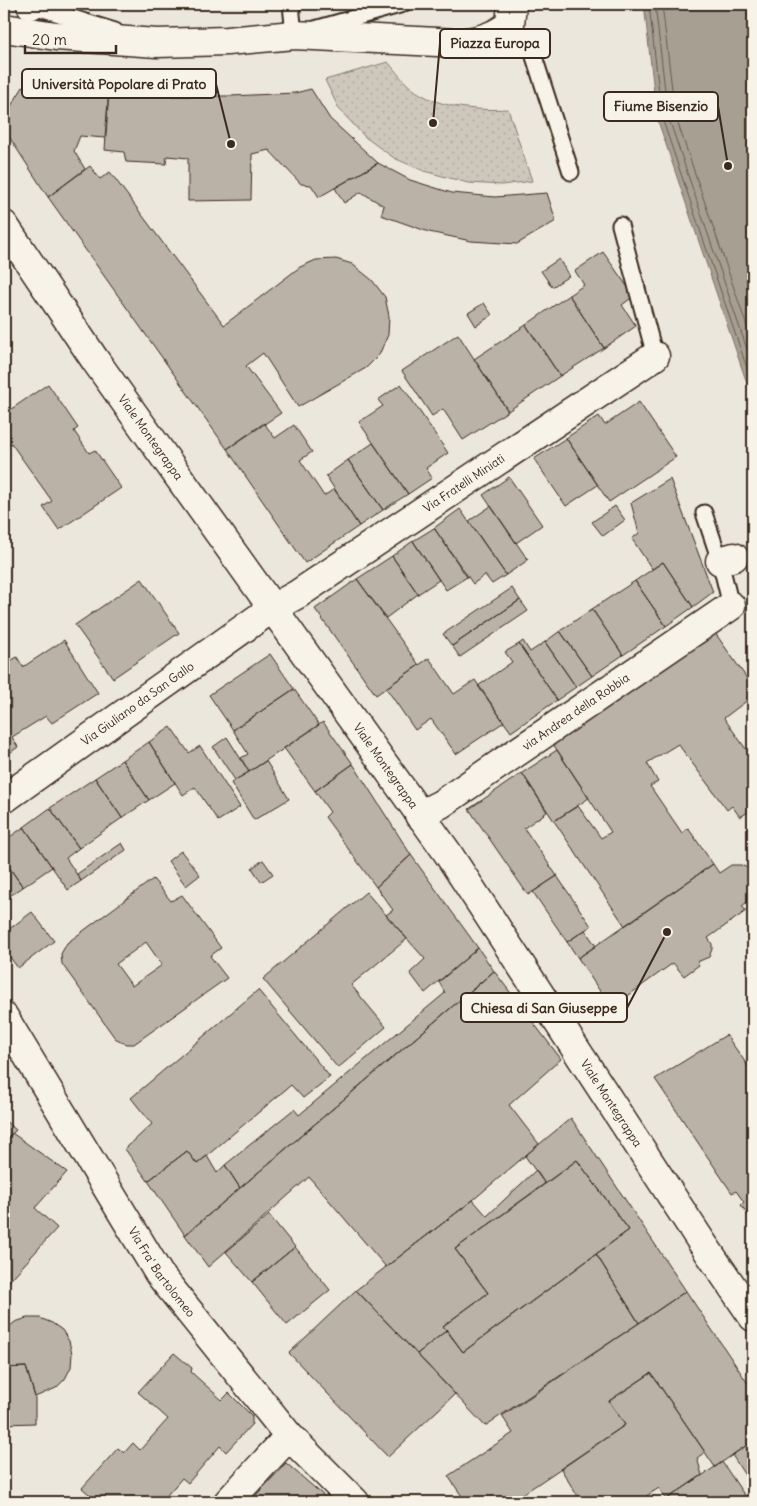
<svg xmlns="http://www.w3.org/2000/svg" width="757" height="1506" viewBox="0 0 757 1506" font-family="Delius,sans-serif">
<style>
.park{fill:url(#park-dots);stroke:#84796d}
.water{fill:#a89f93;stroke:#7c7064}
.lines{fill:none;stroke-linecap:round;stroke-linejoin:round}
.shore{stroke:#67594d;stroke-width:1}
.building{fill:#bab2a7;stroke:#3b2a1e;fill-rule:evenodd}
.lane-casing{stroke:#3b2a1e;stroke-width:19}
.street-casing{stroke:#3b2a1e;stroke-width:31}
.secondary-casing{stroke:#3b2a1e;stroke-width:31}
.lane{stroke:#f7f3e8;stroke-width:15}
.street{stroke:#f7f3e8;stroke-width:28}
.secondary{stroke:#f7f3e8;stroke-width:28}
.labels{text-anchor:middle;stroke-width:4;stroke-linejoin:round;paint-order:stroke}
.street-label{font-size:12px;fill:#3b2a1e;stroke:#f7f3e8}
.leader{fill:none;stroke:#3b2a1e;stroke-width:2}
.callout-dot{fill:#3b2a1e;stroke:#f7f3e8;stroke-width:2}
.callout{fill:#f7f3e8;stroke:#3b2a1e;stroke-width:2}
.callout-label{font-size:14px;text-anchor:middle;font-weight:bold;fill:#3b2a1e}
</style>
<defs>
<pattern id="park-dots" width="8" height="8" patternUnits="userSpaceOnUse" patternTransform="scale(1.25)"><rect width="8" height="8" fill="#cec8bc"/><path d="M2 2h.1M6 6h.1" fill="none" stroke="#b2aca1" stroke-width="1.8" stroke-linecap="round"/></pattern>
</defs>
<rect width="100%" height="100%" fill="#ece7dc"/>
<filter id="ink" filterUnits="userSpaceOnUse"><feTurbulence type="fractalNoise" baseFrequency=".02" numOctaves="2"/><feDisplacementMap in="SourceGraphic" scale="10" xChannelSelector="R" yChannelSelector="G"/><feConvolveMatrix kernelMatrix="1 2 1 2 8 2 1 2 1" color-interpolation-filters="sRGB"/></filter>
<g filter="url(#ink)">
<path class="park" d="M388 62C394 69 399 76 406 83 431 108 475 111 508 109L532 181 502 185 468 183 424 171 394 158 365 137 339 109 325 80Z"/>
<path class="water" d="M644 4H744L753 22V401L657 118Z"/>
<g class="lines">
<path class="shore" d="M649 4 662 118 753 386
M655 4 668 116 753 367
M662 4 675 115 753 344"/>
</g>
<path class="building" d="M30 76 109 90 105 138 80 136 74 151 85 169 48 197 4 129V117Z
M311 89 330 119 378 163 319 197 311 185 301 184 269 150 252 154 251 200 188 201V158L167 156 166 164 126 162 124 152 105 150 109 90 162 96H231L295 93Z
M378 163 410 180 452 193 495 197 547 193 556 221 517 244 471 241 429 232 381 215 384 206 361 192 344 203 335 188Z
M90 166 100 179 110 172 224 325 300 267 316 260 336 259 352 264 372 280 385 297 389 316 388 335 379 355 366 368 298 407 263 353 246 366 281 413 227 449 48 197Z
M603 252 634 296 622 305 636 326 604 348 569 295 584 285 575 271Z
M559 259 569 276 552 287 541 271Z
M569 295 604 348 560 376 526 325Z
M484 303 492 315 476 326 468 313Z
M526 325 560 376 508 411 474 359Z
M458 334 508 411 463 440 443 409 432 416 402 371Z
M48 384 78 428 74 431 89 453 95 450 121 488 59 530 43 507 52 501 11 443 6 447 4 444V414Z
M401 384 448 453 426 468 432 478 408 494 359 422 383 406 378 400Z
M639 402 676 457 609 502 566 438 599 416 605 425Z
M264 423 275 438 294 425 312 452 300 460 324 496 334 489 359 526 305 563 227 449Z
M566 438 598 485 566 506 534 459Z
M373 443 408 494 383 510 348 460Z
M348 460 383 510 359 526 326 476Z
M509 477 542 525 516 543 483 495Z
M670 479 713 592 693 607 663 562 652 569 632 539 639 533 631 503Z
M491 506 528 560 506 575 469 521Z
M615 506 625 520 603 536 592 522Z
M460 509 506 575 492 584 485 575 473 584 434 528Z
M434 528 467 577 446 590 413 541Z
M413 541 439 580 418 594 392 556Z
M392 556 418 594 386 618 357 579Z
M663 562 693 607 666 626 635 581Z
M142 579 179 633 113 678 75 625Z
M357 579 419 665 376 695 315 609Z
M635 581 666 626 623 655 592 609Z
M512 588 520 600 452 646 443 634Z
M520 600 528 611 460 657 452 646Z
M592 609 623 655 592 676 560 631Z
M713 630 753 687V696L724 718 753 759V809L740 817 732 806 727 810 678 744 647 763 658 782 650 786 682 833 688 828 713 864 625 926 554 821 578 806 601 838 611 832 553 744Z
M560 631 592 676 576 687 545 642Z
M64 640 98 693 52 723 46 716 12 737 18 747 4 757V665L17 657 23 667Z
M523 641 530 652 545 642 576 687 557 700 519 644Z
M519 644 557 700 511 732 478 686 512 662 505 652Z
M270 654 294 689 233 730 209 695Z
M429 658 454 694 475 680 504 722 456 754 431 719 415 730 386 688Z
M294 689 319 725 249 772 241 758 248 754 233 730Z
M323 722 353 764 315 791 284 748Z
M171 727 189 753 200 746 240 807 218 821 195 787 183 795 149 742Z
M227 737 249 772 235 780 213 747Z
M149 742 175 783 149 800 122 760Z
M557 750 589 798 554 821 522 773Z
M122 760 149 800 122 818 95 778Z
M266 761 289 799 254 820 231 783Z
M353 764 411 855 376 887 325 817 330 812 315 791Z
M522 773 547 812 524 828 557 876 528 895 469 809Z
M95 778 122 818 79 848 50 808Z
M50 808 79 848 66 858 81 881 68 890 24 827Z
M24 827 52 867 23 887 4 860V841Z
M122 843 126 850 81 881 77 874Z
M181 851 200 875 186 886 168 861Z
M411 855 478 948 425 993 410 973 425 959 386 915 393 910 376 887Z
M4 860 23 887 4 900Z
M263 860 273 874 261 882 252 868Z
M713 864 719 873 731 865H741L752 870 753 893 751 899 742 906 746 911 708 938 712 944V949L709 957 697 962 699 965 684 976 673 963 611 1008 578 958Z
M557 876 591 926 567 942 533 892Z
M153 879 171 901 182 895 221 948 210 956 227 978 134 1044H126L115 1038 62 964 61 954 67 943ZM146 942 162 965 132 986 116 964Z
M366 892 407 939 351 985 386 1027 338 1068 263 979Z
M32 912 54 941 18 968 4 949V933Z
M585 930 596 946 578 958 567 942Z
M478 948 494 971 240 1188 225 1165 294 1109 299 1115 445 993 439 982Z
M494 971 561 1059 509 1105 539 1144 473 1200 386 1267 309 1177 208 1267 185 1235Z
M258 990 330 1077 303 1098 291 1085 197 1164 187 1151 148 1181 125 1149 152 1124 131 1098Z
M726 1035 753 1073V1215L750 1217 741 1205 744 1202 736 1191 732 1193 655 1079Z
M571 1118 686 1291 639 1323 596 1254 629 1230 577 1160 545 1184 525 1156Z
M4 1120 16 1130 4 1142Z
M12 1133 67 1172 35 1208 57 1228 4 1287V1142Z
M187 1151 197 1164 207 1156 217 1173 225 1165 240 1188 185 1235 148 1181Z
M577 1160 629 1230 463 1352 443 1326 488 1293 455 1249Z
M536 1170 545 1184 455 1249 488 1293 443 1326 447 1330 417 1354 356 1290 473 1200 487 1216Z
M269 1215 295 1247 252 1282 226 1252Z
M295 1247 330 1290 287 1325 252 1282Z
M596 1254 639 1323 485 1426 417 1354 447 1330 463 1352Z
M356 1290 455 1394 388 1457 289 1353Z
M686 1291 753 1391V1441L715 1467 651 1373 609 1401 625 1425 511 1502H466L448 1476 513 1433 502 1416Z
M27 1318H40L52 1323 62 1330 69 1341 72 1354 71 1367 65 1379 56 1388 35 1397 26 1367 4 1368V1331L15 1322Z
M174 1353 192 1368 191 1372 222 1400 229 1393 252 1416V1424L226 1452 220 1446 188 1483 182 1478 161 1502H98L82 1488 118 1448 124 1453 133 1443 140 1450 168 1419 138 1392Z
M26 1367 35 1397V1423L4 1424V1368Z
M651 1373 705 1452 697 1458 702 1475 666 1500 659 1488 637 1502H581L561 1469 625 1425 609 1401Z
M753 1441V1488L732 1455Z
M722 1462 749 1502H662L715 1467Z
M286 1463 331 1502H250Z"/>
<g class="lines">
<g class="lane-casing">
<path id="lane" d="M27 4 115 31
M291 4 294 35 403 4
M529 41 571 172
M620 225 655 356
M704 513 720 561 731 606"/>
</g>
<g class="street-casing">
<g id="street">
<path d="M31 5V4"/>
<path d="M720 561 734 557"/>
<path id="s1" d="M4 799 271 609 298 594 655 356"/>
<path id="s2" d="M419 815 441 804 731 606"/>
<path id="s3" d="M4 1017 159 1274 289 1436 355 1502"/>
<path d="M228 1502 289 1436"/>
</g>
</g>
<g class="secondary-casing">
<g id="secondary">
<path d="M4 28 56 36 157 43 227 41 294 35 458 43C478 41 494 37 510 24L512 4"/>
<path id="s4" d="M4 225 95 360 447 852 701 1241 753 1317"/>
</g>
</g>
<use href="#lane" class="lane"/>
<use href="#street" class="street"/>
<use href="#secondary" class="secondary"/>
</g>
</g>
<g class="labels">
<g class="street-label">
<text dy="4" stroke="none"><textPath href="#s4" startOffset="258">Viale Montegrappa</textPath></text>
<text dy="4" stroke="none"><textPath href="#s1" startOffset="558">Via Fratelli Miniati</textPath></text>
<text dy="4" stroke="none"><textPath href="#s1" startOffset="164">Via Giuliano da San Gallo</textPath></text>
<text dy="4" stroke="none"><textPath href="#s2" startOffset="188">via Andrea della Robbia</textPath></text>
<text dy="4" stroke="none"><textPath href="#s4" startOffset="662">Viale Montegrappa</textPath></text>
<text dy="4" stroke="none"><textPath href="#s4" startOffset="1068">Viale Montegrappa</textPath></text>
<text dy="4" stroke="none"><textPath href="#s3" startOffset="300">Via Fra' Bartolomeo</textPath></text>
</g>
</g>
<path class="leader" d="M433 123L440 43M231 144L216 84M728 166L718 106M667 932L627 1008"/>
<g class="callout-dot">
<circle cx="433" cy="123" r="5"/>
<circle cx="231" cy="144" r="5"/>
<circle cx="728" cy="166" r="5"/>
<circle cx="667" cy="932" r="5"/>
</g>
<g class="callout">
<rect x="440" y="29" width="110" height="29" rx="5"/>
<rect x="22" y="69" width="194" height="29" rx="5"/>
<rect x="604" y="92" width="114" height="29" rx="5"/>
<rect x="461" y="993" width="166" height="29" rx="5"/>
</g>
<g class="callout-label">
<text x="495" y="48">Piazza Europa</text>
<text x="119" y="89">Università Popolare di Prato</text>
<text x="661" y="111">Fiume Bisenzio</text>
<text x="544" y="1013">Chiesa di San Giuseppe</text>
</g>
<rect width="757" height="1506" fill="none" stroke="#f7f3e8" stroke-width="20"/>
<rect x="10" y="10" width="737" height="1486" fill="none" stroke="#3b2a1e" stroke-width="2" filter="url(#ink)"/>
<path d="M25 45v8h91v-8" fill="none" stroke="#3b2a1e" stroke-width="2.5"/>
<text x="32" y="45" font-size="15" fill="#3b2a1e" stroke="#f7f3e8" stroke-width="4" paint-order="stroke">20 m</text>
</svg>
